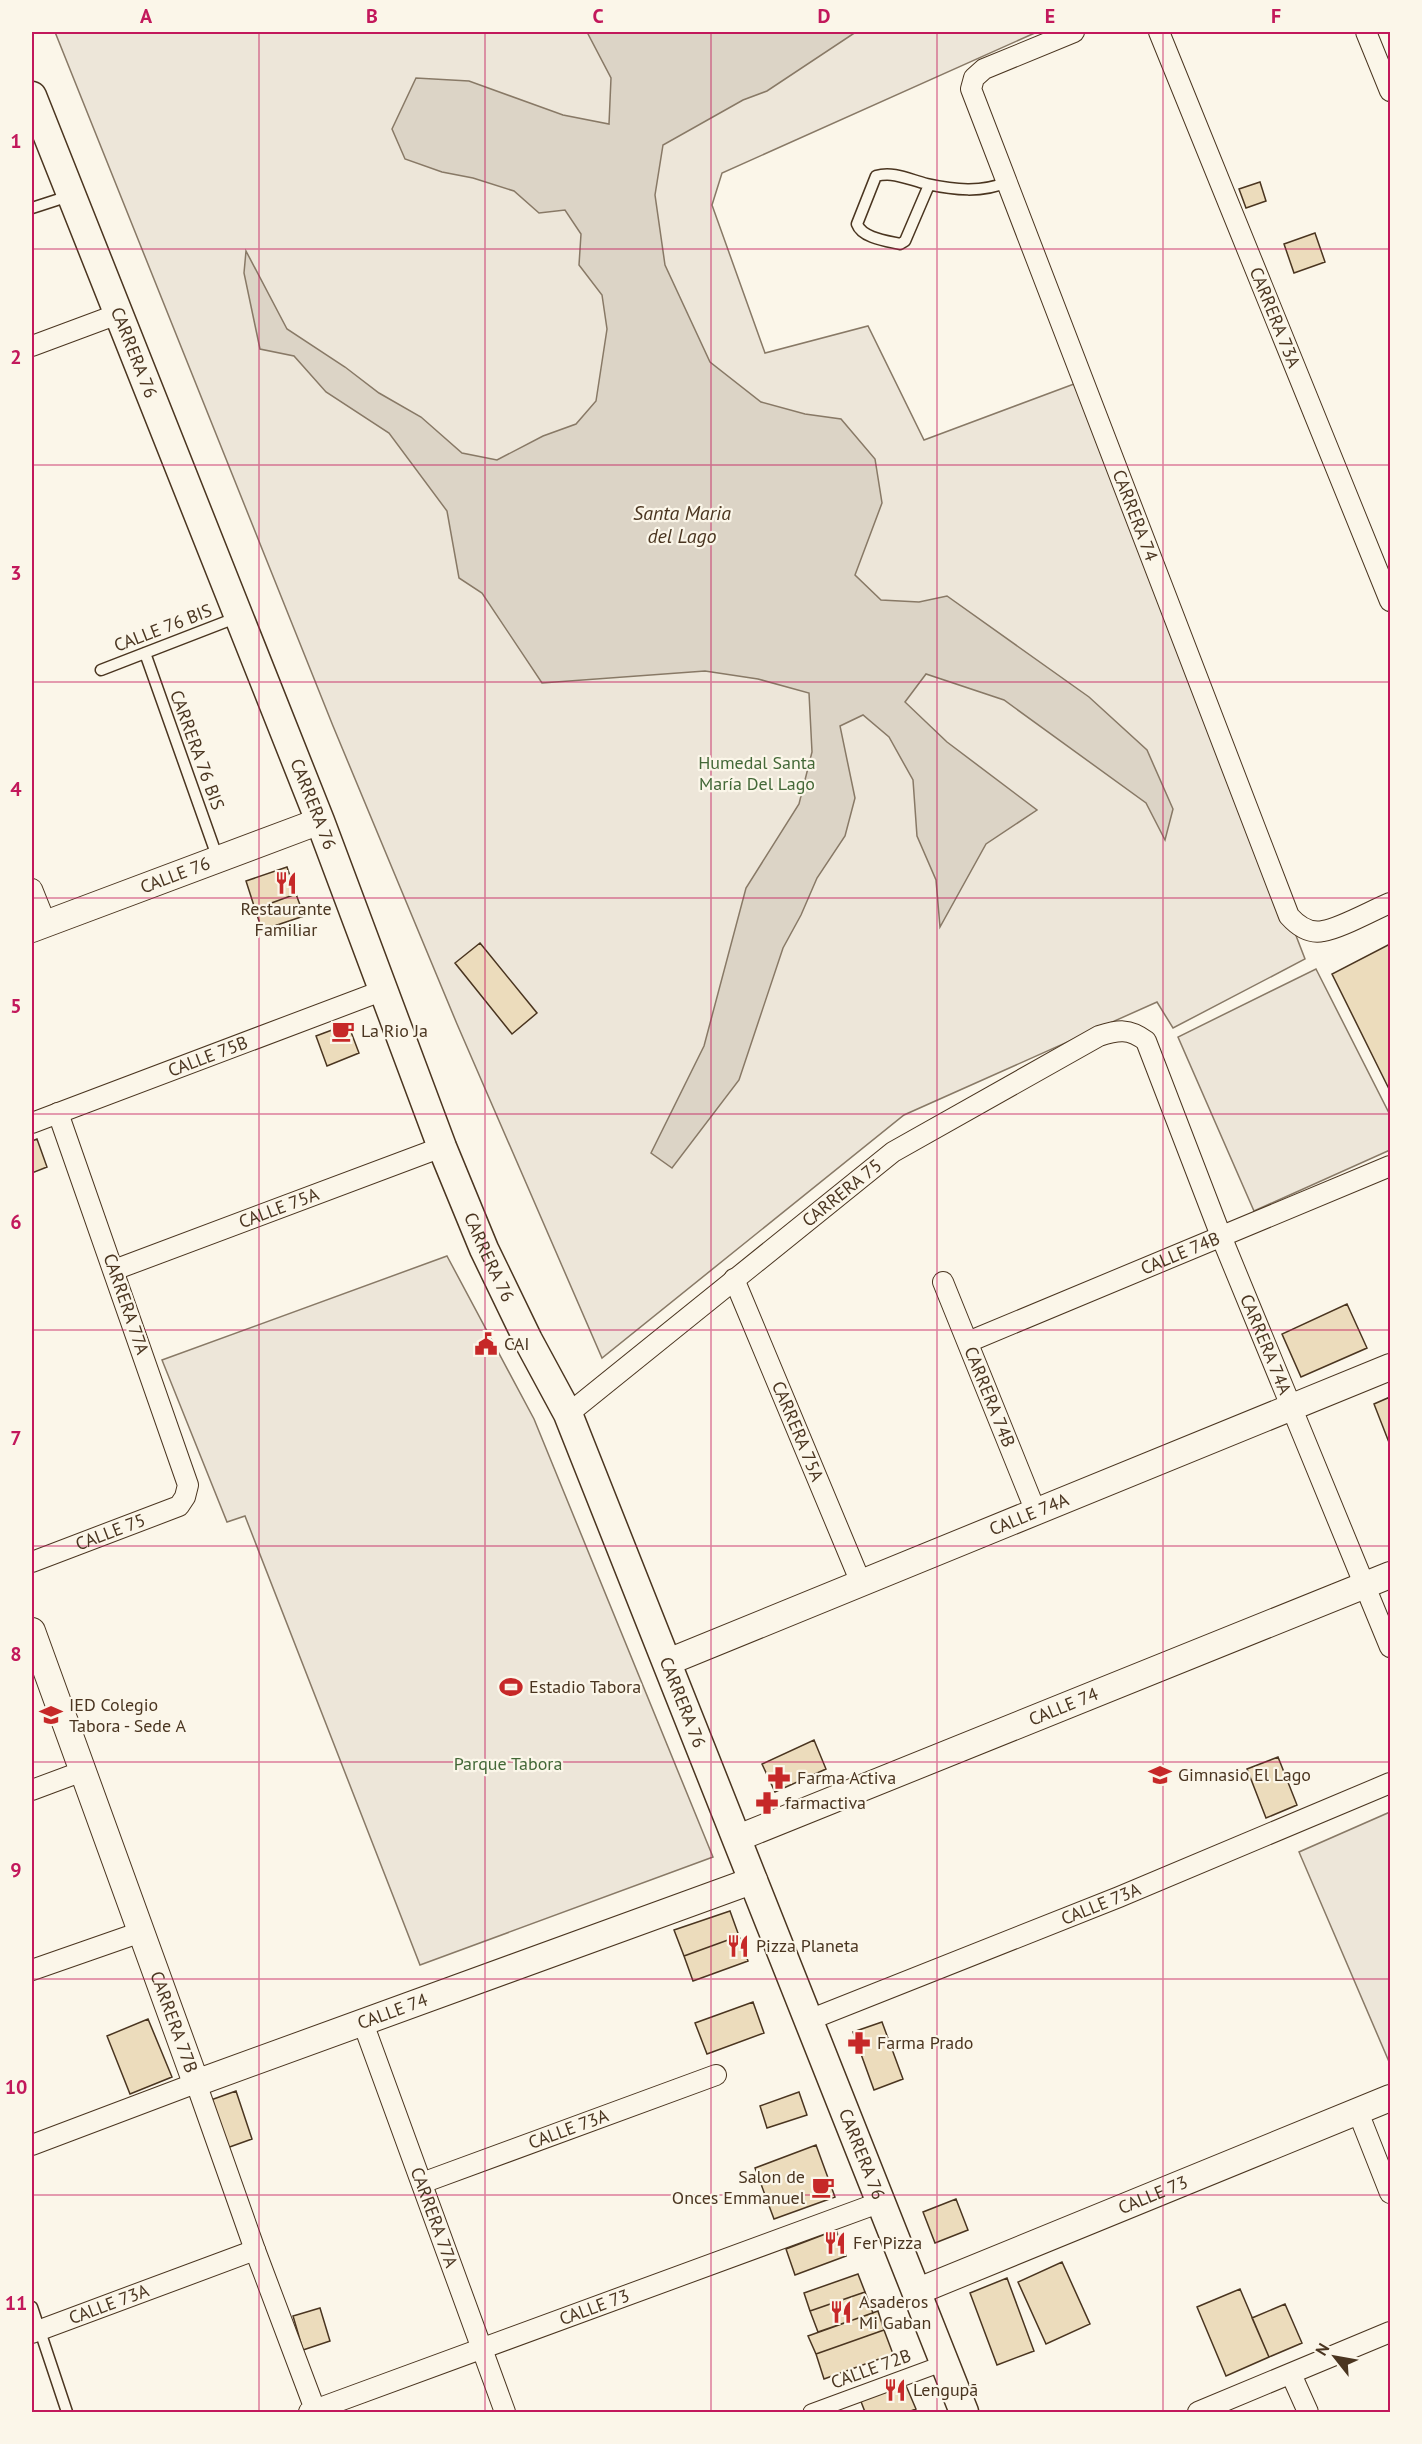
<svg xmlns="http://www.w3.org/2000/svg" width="1422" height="2444" viewBox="0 0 1422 2444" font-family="'PT Sans',sans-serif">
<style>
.green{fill:#ede6d9;stroke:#887966;stroke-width:1.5}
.water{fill:#dcd4c6;stroke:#887966;stroke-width:1.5}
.building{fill:#ecdcbc;stroke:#4a3520;stroke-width:1.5}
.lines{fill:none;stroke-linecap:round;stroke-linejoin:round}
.service-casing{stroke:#4a3520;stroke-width:13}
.pedestrian-casing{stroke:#4a3520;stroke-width:17}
.minor-casing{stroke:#4a3520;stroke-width:22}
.tertiary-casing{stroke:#4a3520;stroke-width:28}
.secondary-casing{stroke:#4a3520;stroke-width:31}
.service{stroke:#fbf6e9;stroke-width:10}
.pedestrian{stroke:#fbf6e9;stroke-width:15}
.minor{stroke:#fbf6e9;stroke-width:20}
.tertiary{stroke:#fbf6e9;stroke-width:26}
.secondary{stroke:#fbf6e9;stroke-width:28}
.grid{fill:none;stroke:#c2185b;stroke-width:1.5;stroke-opacity:0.55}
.labels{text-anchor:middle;stroke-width:4.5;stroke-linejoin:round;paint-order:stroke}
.street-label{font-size:18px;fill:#4a3520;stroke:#fbf6e9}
.park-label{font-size:18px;fill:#436837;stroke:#fbf6e9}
.poi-label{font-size:18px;fill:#4a3520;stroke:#fbf6e9;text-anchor:start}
.water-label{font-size:20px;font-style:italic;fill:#4a3520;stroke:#fbf6e9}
.neatline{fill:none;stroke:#c2185b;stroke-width:2}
.grid-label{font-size:20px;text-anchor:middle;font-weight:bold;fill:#c2185b}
</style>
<rect width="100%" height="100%" fill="#fbf6e9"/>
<path class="green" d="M55 32H1037L722 173 712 205 765 353 868 326 924 440 1082 381 1305 959 1173 1028 1157 1002 904 1115 602 1358 457 1024 333 726Z
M1316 969 1390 1115V1150L1254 1211 1178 1037Z
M447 1256 534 1419 713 1857 420 1965 245 1516 227 1522 162 1360Z
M1390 1812V2064L1299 1852Z"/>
<path class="water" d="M587 32H856L767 91 743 100 663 145 655 195 665 265 710 362 761 402 805 414 841 419 875 459 882 503 855 575 881 600 919 602 947 596 1089 697 1147 750 1173 809 1165 840 1146 803 1004 700 926 674 905 702 947 742 1037 810 986 844 940 927 936 880 917 836 913 780 889 737 863 715 840 726 855 798 845 836 817 878 801 915 783 948 739 1080 672 1168 651 1153 704 1046 746 888 799 804 812 752 809 693 758 679 705 671 542 683 482 593 459 578 447 511 389 433 326 392 294 356 260 349 244 273 246 251 287 329 345 367 379 393 421 417 462 453 497 460 543 436 576 424 596 401 607 329 602 295 579 265 581 234 565 210 539 213 514 191 473 178 442 172 405 159 392 129 416 78 469 81 563 115 609 124 611 78Z"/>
<path class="building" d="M1260 182 1266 201 1246 208 1239 189Z
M1315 233 1325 262 1294 273 1284 244Z
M287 867 296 894 255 909 246 881Z
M296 894 304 916 262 930 255 909Z
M480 943 537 1013 512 1034 455 963Z
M1390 944V1091L1332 974Z
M348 1024 359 1053 327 1066 316 1036Z
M37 1139 47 1167 32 1173V1141Z
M1347 1304 1367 1348 1301 1377 1282 1334Z
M1390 1397V1445L1374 1404Z
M814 1740 826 1769 775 1792 762 1764Z
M1278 1757 1297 1805 1266 1818 1247 1769Z
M730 1911 739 1936 684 1956 674 1930Z
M739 1936 748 1961 693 1981 684 1956Z
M753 2002 764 2033 707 2054 695 2023Z
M148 2019 172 2077 130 2094 107 2036Z
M882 2022 903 2079 874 2090 853 2032Z
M236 2091 252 2139 224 2149 208 2101Z
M799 2092 807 2115 767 2128 760 2106Z
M816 2145 835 2197 774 2219 755 2168Z
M956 2199 968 2230 935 2243 923 2212Z
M836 2230 846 2256 795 2275 786 2249Z
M1062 2262 1090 2324 1046 2344 1018 2282Z
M858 2274 865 2292 810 2311 804 2293Z
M1007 2278 1034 2351 997 2365 970 2293Z
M1240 2289 1269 2357 1226 2376 1197 2307Z
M865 2292 873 2313 818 2332 810 2311Z
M1285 2304 1302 2343 1269 2357 1252 2318Z
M320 2308 330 2341 303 2350 293 2316Z
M878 2311 884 2330 816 2354 808 2336Z
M884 2330 893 2354 824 2379 816 2354Z
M904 2381 916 2409 908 2412H865L860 2399Z"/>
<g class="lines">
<g class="service-casing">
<path id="service" d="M929 185 905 241 900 244C887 241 862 238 857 224L876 176C894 171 910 180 927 184 954 190 982 193 1007 182
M32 208 69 196
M145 653 218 859
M101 670 238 617
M32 2307 67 2412"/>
</g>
<g class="pedestrian-casing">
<path id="pedestrian" d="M811 2412 944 2363"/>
</g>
<g class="minor-casing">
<g id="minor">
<path id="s1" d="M1074 32 984 69 974 78 971 89 1289 916C1298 926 1309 934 1323 931 1339 929 1373 910 1390 903"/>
<path id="s2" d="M1159 32 1390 601"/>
<path d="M1366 32 1390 91"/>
<path d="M32 346 118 314"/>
<path d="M32 889 46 924"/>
<path id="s3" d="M32 1123 384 990"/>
<path id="s4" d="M114 1270 442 1147"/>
<path id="s5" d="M734 1279 861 1583"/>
<path id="s6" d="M943 1282 1036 1512"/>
<path id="s7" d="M968 1342 1390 1166"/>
<path id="s8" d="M568 1414 893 1152 1099 1036C1118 1030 1129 1028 1146 1041L1221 1236 1390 1647"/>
<path id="s9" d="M32 1562 179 1506 185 1497 188 1485 58 1113"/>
<path d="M32 1790 83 1771"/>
<path d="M32 1970 141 1932"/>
<path id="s10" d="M809 2020 1119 1897 1390 1783"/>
<path id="s11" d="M363 2023 505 2412"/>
<path d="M1358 2112 1390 2193"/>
<path d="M32 2145 196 2083 255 2250 316 2412"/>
<path id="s12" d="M422 2183 716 2075"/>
<path id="s13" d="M32 2333 255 2250"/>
<path d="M1291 2374 1308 2412"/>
<path id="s14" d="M309 2412 881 2202"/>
<path d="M1198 2412 1390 2332"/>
</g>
</g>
<g class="tertiary-casing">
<g id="tertiary">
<path id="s15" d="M32 929 320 821"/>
<path id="s16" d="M32 1631 196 2083 754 1880"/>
<path id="s17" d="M668 1662 1390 1367"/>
<path id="s18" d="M738 1838 1390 1575"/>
<path id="s19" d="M916 2292 1390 2098"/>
</g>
</g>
<g class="secondary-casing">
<g id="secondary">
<path id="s20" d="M32 96 320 821 442 1147 484 1249 528 1340 568 1414 964 2412"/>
</g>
</g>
<use href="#service" class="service"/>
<use href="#pedestrian" class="pedestrian"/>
<use href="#minor" class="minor"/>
<use href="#tertiary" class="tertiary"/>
<use href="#secondary" class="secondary"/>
</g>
<path class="grid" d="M259 32V2412M485 32V2412M711 32V2412M937 32V2412M1163 32V2412M32 249H1390M32 465H1390M32 682H1390M32 898H1390M32 1114H1390M32 1330H1390M32 1546H1390M32 1762H1390M32 1979H1390M32 2195H1390"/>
<defs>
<g id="restaurant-bare" transform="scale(1.8)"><path d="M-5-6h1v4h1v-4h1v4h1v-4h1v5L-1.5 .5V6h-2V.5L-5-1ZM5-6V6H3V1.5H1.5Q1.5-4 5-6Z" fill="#c62828" stroke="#fbf6e9" stroke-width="2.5" paint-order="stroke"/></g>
<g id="cafe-bare" transform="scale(1.8)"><path d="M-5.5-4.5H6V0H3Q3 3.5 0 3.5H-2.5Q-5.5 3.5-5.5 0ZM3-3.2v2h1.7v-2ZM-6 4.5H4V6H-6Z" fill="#c62828" stroke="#fbf6e9" stroke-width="2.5" paint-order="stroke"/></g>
<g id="civic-bare" transform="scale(1.8)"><path d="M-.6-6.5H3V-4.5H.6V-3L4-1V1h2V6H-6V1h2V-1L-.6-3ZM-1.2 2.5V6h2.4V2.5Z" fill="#c62828" stroke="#fbf6e9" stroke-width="2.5" paint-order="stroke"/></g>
<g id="stadium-bare" transform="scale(1.8)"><path d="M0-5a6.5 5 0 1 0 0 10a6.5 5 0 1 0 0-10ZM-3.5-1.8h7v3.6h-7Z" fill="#c62828" stroke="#fbf6e9" stroke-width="2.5" paint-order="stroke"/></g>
<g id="university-bare" transform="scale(1.8)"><path d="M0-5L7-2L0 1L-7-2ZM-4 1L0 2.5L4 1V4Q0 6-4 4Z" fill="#c62828" stroke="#fbf6e9" stroke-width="2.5" paint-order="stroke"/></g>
<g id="school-bare" transform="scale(1.8)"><path d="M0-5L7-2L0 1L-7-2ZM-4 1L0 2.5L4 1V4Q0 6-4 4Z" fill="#c62828" stroke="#fbf6e9" stroke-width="2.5" paint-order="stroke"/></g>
<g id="pharmacy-bare" transform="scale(1.8)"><path d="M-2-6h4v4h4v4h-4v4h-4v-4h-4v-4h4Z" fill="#c62828" stroke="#fbf6e9" stroke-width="2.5" paint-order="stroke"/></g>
</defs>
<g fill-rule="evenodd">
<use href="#restaurant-bare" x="286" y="883"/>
<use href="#cafe-bare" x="343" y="1031"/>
<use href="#civic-bare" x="486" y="1344"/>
<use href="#stadium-bare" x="511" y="1687"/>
<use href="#university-bare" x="51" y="1715"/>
<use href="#school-bare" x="1160" y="1775"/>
<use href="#pharmacy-bare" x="779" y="1778"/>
<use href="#pharmacy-bare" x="767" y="1803"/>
<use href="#restaurant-bare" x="738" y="1946"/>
<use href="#pharmacy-bare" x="859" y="2043"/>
<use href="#cafe-bare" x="823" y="2187"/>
<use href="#restaurant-bare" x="835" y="2243"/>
<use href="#restaurant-bare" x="841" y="2312"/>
<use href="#restaurant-bare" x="895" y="2390"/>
</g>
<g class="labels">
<g class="street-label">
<text dy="6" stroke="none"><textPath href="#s2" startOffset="308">CARRERA 73A</textPath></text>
<text dy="6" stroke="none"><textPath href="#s20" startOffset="276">CARRERA 76</textPath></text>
<text dy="6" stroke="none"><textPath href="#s1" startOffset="579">CARRERA 74</textPath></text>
<text transform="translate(163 628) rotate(-21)" y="6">CALLE 76 BIS</text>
<text transform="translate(197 750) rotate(70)" y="6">CARRERA 76 BIS</text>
<text dy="6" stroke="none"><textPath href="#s20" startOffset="762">CARRERA 76</textPath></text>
<text dy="6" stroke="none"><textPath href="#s15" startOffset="153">CALLE 76</textPath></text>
<text dy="6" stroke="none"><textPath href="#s3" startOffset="188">CALLE 75B</textPath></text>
<text dy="6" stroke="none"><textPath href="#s8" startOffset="352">CARRERA 75</textPath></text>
<text dy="6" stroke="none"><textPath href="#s4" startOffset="176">CALLE 75A</textPath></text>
<text dy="6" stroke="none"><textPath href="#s7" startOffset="230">CALLE 74B</textPath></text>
<text dy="6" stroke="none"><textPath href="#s20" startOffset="1248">CARRERA 76</textPath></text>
<text transform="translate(126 1304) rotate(71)" y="6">CARRERA 77A</text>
<text dy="6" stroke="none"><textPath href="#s8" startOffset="1030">CARRERA 74A</textPath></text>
<text dy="6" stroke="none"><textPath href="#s6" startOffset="124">CARRERA 74B</textPath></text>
<text dy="6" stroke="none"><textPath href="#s5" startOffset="165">CARRERA 75A</textPath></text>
<text dy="6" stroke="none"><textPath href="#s17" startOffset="390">CALLE 74A</textPath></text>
<text dy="6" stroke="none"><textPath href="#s9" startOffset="84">CALLE 75</textPath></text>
<text dy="6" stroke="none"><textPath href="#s20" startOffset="1734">CARRERA 76</textPath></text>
<text dy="6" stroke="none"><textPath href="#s18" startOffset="351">CALLE 74</textPath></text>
<text dy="6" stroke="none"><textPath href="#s10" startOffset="314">CALLE 73A</textPath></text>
<text dy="6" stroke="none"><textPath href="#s16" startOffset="690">CALLE 74</textPath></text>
<text dy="6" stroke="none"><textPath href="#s16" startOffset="416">CARRERA 77B</textPath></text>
<text dy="6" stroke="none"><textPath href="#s12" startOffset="156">CALLE 73A</textPath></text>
<text dy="6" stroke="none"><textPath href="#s20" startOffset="2220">CARRERA 76</textPath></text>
<text dy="6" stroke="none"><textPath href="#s19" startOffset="256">CALLE 73</textPath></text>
<text dy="6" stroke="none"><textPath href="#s11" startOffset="207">CARRERA 77A</textPath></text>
<text dy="6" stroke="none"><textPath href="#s13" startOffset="82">CALLE 73A</textPath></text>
<text dy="6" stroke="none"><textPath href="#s14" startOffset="304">CALLE 73</textPath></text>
<text transform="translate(871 2369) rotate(-20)" y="6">CALLE 72B</text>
</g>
<g class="park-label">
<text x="757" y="769">Humedal Santa<tspan x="757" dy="21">María Del Lago</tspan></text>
<text x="508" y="1770">Parque Tabora</text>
</g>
<g class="poi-label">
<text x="286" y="915" text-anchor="middle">Restaurante<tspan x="286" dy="21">Familiar</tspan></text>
<text x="361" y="1037">La Rio Ja</text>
<text x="504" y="1350">CAI</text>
<text x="529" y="1693">Estadio Tabora</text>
<text x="69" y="1711">IED Colegio<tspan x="69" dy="21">Tabora - Sede A</tspan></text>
<text x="1178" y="1781">Gimnasio El Lago</text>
<text x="797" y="1784">Farma Activa</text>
<text x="785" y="1809">farmactiva</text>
<text x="756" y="1952">Pizza Planeta</text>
<text x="877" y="2049">Farma Prado</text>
<text x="805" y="2183" text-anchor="end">Salon de<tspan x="805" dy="21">Onces Emmanuel</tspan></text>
<text x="853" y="2249">Fer Pizza</text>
<text x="859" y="2308">Asaderos<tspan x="859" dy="21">Mi Gaban</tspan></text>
<text x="913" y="2396">Lengupã</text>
</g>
<g class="water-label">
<text x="682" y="520">Santa Maria<tspan x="682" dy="23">del Lago</tspan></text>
</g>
</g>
<rect width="1422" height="2444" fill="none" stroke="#fbf6e9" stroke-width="66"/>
<g transform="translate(1335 2357) rotate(301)" stroke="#fbf6e9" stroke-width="4.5" paint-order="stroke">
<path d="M0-4.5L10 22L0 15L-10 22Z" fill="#4a3520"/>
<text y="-9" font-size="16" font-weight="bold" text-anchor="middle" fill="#4a3520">N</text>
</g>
<rect x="33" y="33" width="1356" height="2378" class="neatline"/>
<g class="grid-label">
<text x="146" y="23">A</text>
<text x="372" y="23">B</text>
<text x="598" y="23">C</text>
<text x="824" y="23">D</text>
<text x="1050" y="23">E</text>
<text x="1276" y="23">F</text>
<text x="16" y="148">1</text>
<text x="16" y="364">2</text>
<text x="16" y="580">3</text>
<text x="16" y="796">4</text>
<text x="16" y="1013">5</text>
<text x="16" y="1229">6</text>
<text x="16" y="1445">7</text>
<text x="16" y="1661">8</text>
<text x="16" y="1877">9</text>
<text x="16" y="2094">10</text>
<text x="16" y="2310">11</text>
</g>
</svg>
